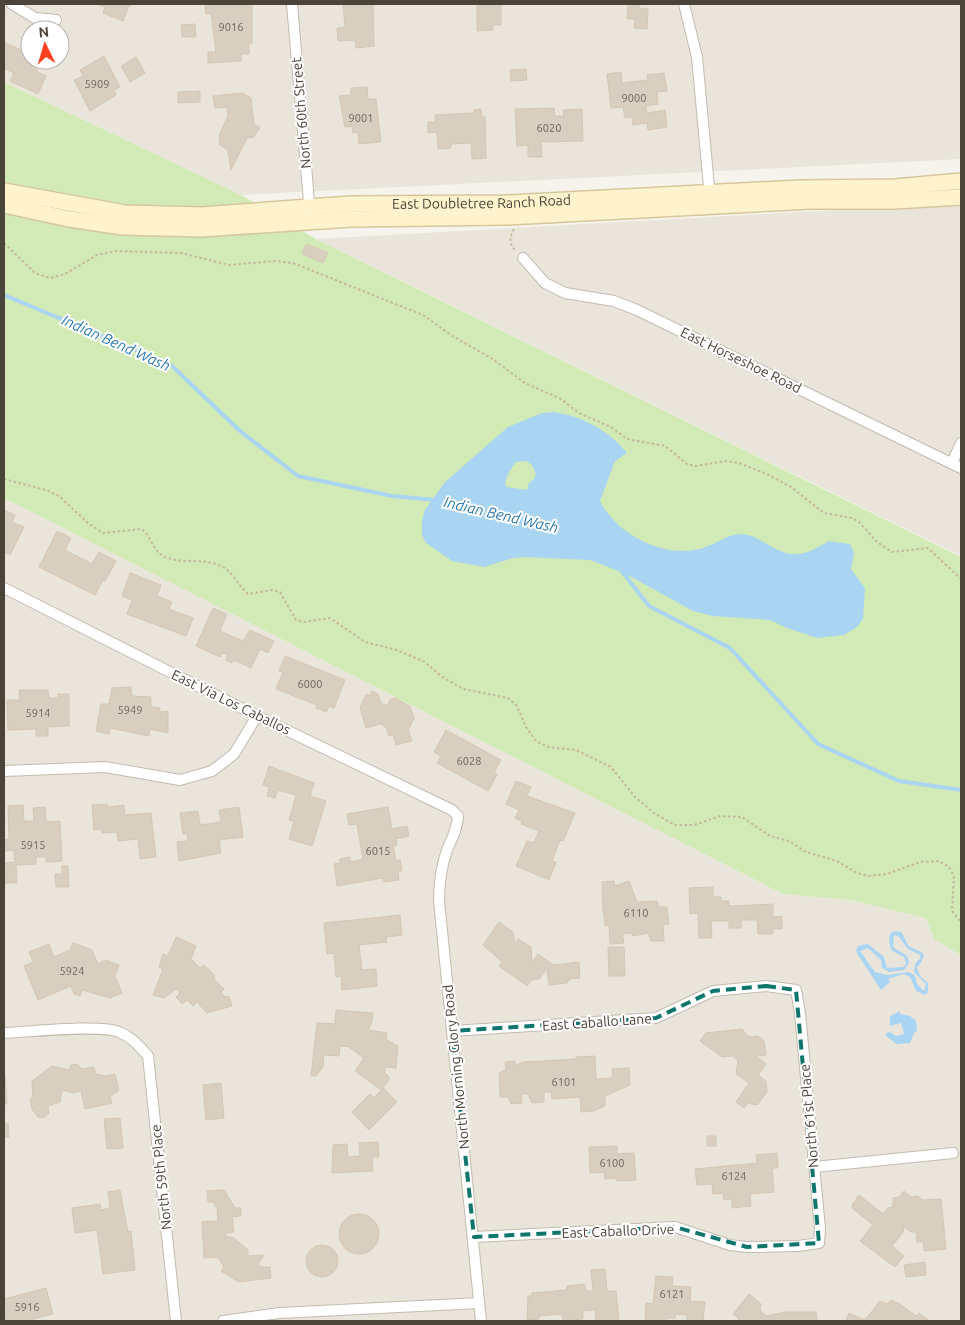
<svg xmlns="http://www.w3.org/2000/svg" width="965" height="1325" viewBox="0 0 965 1325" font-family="Ubuntu,sans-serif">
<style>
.residential{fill:#eae5da;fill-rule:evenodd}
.green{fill:#d2eab5}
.water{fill:#a9d4f2;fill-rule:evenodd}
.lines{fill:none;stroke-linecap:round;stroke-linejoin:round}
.stream{stroke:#a9d4f2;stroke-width:4}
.building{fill:#d8cfc1;stroke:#d3c7b4}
.street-casing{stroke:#c2bbae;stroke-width:12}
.secondary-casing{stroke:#d6c79b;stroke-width:18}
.path{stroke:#c4b79f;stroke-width:2;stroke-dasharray:2.5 2.5;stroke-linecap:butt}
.street{stroke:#fff;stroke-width:10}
.secondary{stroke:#fff3cd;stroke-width:15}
.marked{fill:none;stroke:#0f766e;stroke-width:4;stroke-dasharray:10 6;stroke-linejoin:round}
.labels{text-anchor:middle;stroke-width:4;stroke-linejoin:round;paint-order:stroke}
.number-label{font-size:11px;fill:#6e675b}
.street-label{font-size:14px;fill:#4b4439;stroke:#fff}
.water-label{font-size:15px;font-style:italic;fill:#2e7ab2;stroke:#fff}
</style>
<rect width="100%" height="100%" fill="#f6f3ec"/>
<path class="residential" d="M4 4H961V159L241 195 4 82ZM30 30H60V60H30Z
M961 203V556L316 239Z
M4 498 783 894 850 900 926 918 934 939 961 955V1321H4Z"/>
<path class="green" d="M4 82 241 195 316 239 961 557V955L934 939 926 918 850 900 783 894 4 498Z"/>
<path class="water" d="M554 412C582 416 610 431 627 453L615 461 600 501C617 535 666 560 703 548 716 544 729 533 742 534 752 535 758 539 767 544 793 560 804 556 829 541L850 544 854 553 851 569 865 588 863 619 857 627 844 635 817 638 787 628 770 620 713 616 693 611 626 574 590 560 526 557 513 558 484 567 452 561 426 543 422 535V521L425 510 445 482 508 427 542 413ZM526 461 532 465 536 474 534 479 529 483 527 490 507 487 505 484C506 477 511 468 516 462Z
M896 931 901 932C905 936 905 942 909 946 920 954 931 949 917 968L920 976 928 983V992L925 995 916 991 910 977 903 974 888 979 890 982 881 990 858 955 856 950 858 946 868 944 884 957 887 968 903 967 906 964 904 957 892 951C889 944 888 939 891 933ZM894 935 899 937 908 949 920 955V958L915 964 914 972 926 984 924 991 917 984 915 976 909 972 887 975 875 972 860 951 868 948 881 960 882 968 889 972 904 970 909 963C908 951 899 954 893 946Z
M900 1011V1014L910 1016 916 1021 917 1031 914 1033 910 1043 896 1044 886 1036V1033L890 1032 896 1036 904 1034 901 1023 890 1026V1016Z"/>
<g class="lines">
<path class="stream" d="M4 295 171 365 240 431 298 476 392 496 436 500
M620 569 649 606 730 648 818 744 899 781 961 790"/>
</g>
<path class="building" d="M97 4H133L129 6 123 21 103 13 105 7Z
M205 4H252V43H249V54H241V61L208 63V52H216L211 14H206Z
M343 4H373L374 46 356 48 355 40 338 41 337 28 345 27Z
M486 4H501V25H493V30L477 31V6Z
M628 4H639V8L648 9 647 29 634 28 635 19H627Z
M195 24 196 37H182L181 25Z
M4 42 21 50 20 52 30 56V60L41 61 36 71 46 76 38 94 10 81 14 73 4 68Z
M104 56 120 87 114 90 116 95 90 111 74 80 83 76 80 70Z
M136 57 145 73 130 82 121 66Z
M526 69 527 80 511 81 510 70Z
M621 72 622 83 648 80 647 75 664 73 667 91 657 92 658 104 646 106 647 113 665 110 667 127 648 130 647 123 633 125 632 117 625 118 623 107 611 108 607 74Z
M367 87 368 99H376L381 142 359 144 358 132 353 133 352 126 345 127 339 96 351 95V88Z
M200 91V102L178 103V92Z
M242 93 251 98 254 124 260 127 254 137 247 138 231 170 228 150 220 145 219 135 228 116 227 107 215 108 213 96Z
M554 108 555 116H564L563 110 582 109 583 141 541 142 542 157H528V145L517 146 515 109Z
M481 109 482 117H485L486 158 472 159 471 143 451 144V148L438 149 437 132 428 133V122H435V115L474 113V110Z
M306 244 328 253 323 263 302 254Z
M4 510 15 515 12 522 24 527 10 555 4 552Z
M57 531 71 538 65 550 92 564 99 552 116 561 105 581 103 580 95 595 39 567Z
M130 573 161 585 157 596 172 602 169 609 193 618 186 636 127 614 132 600 122 596Z
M213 608 227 614 220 631 243 641 250 630 274 641 268 653 260 649 251 668 234 660 232 663 226 660 228 655 222 653 220 657 196 646Z
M285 656 345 680 334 708 329 706 326 712 316 708 317 705 276 689 283 672 279 671Z
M131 687 132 696 151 697V707L160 708V712L168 711V733L150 729 149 736 110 728 109 734 96 731 101 704H109L112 688Z
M19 690H48L49 698H58V694H69V726L48 727V736H36V729L8 730 7 700H20Z
M372 691 378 694 381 703 387 706 390 700 395 698 410 706 414 718 408 730 412 741 396 745 393 735 389 736 386 727 380 724 366 728 360 708 366 694 370 696Z
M446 730 501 760 494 772 497 774 488 791 437 763 441 756 434 752Z
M269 766 314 783 310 796 326 801 312 846 289 839 294 821 289 820 296 795 278 790 275 798 267 796 269 787 263 785Z
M516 781 531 787 527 796 575 813 563 841 560 840 552 861 556 862 549 880 516 866 527 841 534 843 539 831 521 824 522 821 515 818 519 810 506 804Z
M107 804 108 807 124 805 125 815 151 813 156 857 140 859 138 839 118 841 117 832 102 833 101 829 94 830 92 805Z
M23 805 24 821H34L33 808 45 807 46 822 60 821 62 861 46 862V857H36V864L16 865 17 883H5L4 863 15 862 14 850 4 851V840L9 839 8 806Z
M239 807 243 837 219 840 221 853 179 861 177 842 188 841 187 834H183L180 813 198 811 200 825 221 822 219 810Z
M388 807 392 829 407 826 409 836 396 839 397 845 393 846 396 861 400 860 402 871H398L399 880 384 882 383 878 337 886 334 864 340 863V859L350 857V862L363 859 357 824 349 825 347 814Z
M62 866H68L69 887H56L55 874H62Z
M614 881 615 886 629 881 637 902 657 901 659 907H667L669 924 663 925 664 941H651L648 933 633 936 632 933 622 934 624 943 610 944 609 925 605 926 603 910 602 882Z
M713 887V897H721V901H729V906L773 904V917L782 916V929H773V934H758L757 920H741V928H729V921H711L712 938H699L698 913 690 914 689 888Z
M400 915 402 935 386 937 387 942 359 945 362 970 376 969 377 986 342 990 341 976 336 977 334 953 327 954 324 923Z
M499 922 513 932 515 944 518 939 531 947 532 963 538 954 553 965 579 962 580 978 570 979 567 983 549 985 547 969 539 979 532 980 527 986 499 966 502 962 483 945Z
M176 937 196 946 191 959 200 968 204 965 215 976 214 979 224 989 221 992 225 997 229 996 232 1006 207 1013 197 1002 193 1006 187 1000 182 1004 176 997 180 993 176 989 164 998 153 995 163 969 159 967 163 954 168 956Z
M73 943 92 950 98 964 106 960 119 965 115 976 122 993 110 998 82 990 80 996 74 994 71 986 38 1000 24 966 33 962 29 952 49 944 54 957 70 950Z
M608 947H624L625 976H609Z
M336 1010 373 1013 372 1022 368 1030 387 1033 386 1039 398 1046 396 1068 385 1067V1073L390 1078 381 1090 355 1071 364 1058 349 1047 340 1046 339 1056 324 1055 323 1067 316 1076H311L317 1023 335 1024Z
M742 1029 749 1037 758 1036 764 1041 766 1055 756 1056 766 1064 758 1075 766 1081 767 1092 757 1105 748 1103 744 1108 736 1102 749 1083 736 1074 738 1060 732 1056 722 1057 700 1041 706 1033Z
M595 1056 596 1079 613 1078 612 1069 629 1068 630 1085 605 1096V1106L593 1111 581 1112 580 1097 552 1099 551 1092H544V1102L532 1103 528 1094H521L522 1103 511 1104 508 1097H500L499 1073 506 1070 505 1062 514 1061 516 1065 524 1062 576 1059V1057Z
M77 1064 82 1069 94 1067 96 1074 106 1076 115 1074 119 1090 110 1097 112 1103 85 1109 81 1091 73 1093 62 1090 60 1102 48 1106 49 1113 43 1118 38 1117 32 1109 30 1099 33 1097 32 1081 52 1066 69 1070 71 1065Z
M4 1075H5L7 1104H4Z
M221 1083 224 1118 206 1120 203 1085Z
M383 1088 397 1102 369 1130 352 1112 370 1094 374 1098Z
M120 1118 123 1148 107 1149 104 1119Z
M8 1123 9 1137H4V1124Z
M707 1136H716V1146H707Z
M378 1142 379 1157H372L373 1171 332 1173 333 1145 347 1144 348 1157 360 1156 359 1143Z
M617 1146V1154L634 1153 636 1180 617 1181V1178L605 1179 604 1172 590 1173 589 1147Z
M777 1153 778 1168H772L774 1192 750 1194 751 1206 732 1208V1199L724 1200 723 1193 713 1194 712 1184 697 1185 695 1169 757 1163 756 1155Z
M120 1190 128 1232 131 1231 135 1270 103 1274 97 1230 75 1233 72 1208 100 1204 101 1210 110 1208 108 1192Z
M224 1190 235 1208H241V1216L232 1217 234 1232 226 1233 224 1236 234 1238 248 1250V1256L264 1255 258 1264 260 1267H270L271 1278 239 1282 221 1271 224 1267 218 1257 204 1258 202 1222 218 1221 217 1208 213 1202H208L207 1191Z
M904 1191 911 1197 918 1196 923 1200 941 1199 946 1249 924 1251 923 1242H917L916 1232H911L903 1226 904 1231 892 1246 904 1256 895 1267 860 1241 873 1225 852 1208V1205L859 1195 883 1214 888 1208 893 1207V1198L899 1197Z
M339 1234a20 20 0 1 1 40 0a20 20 0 1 1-40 0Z
M306 1261a16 16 0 1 1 32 0a16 16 0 1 1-32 0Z
M925 1262 926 1275 906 1277 904 1265Z
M605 1269 607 1291H616L619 1321H596L595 1310 583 1311V1319L563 1321 562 1314 539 1316V1319L527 1320 528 1296H532V1293L567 1290V1286L585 1284 586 1291H593L591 1270Z
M656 1276 673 1277 672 1286 691 1287 690 1301 705 1302 703 1321H687V1315L676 1314 675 1318H667L666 1321H645L646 1303 653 1304Z
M46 1288 53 1314 26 1321H10V1318L4 1320V1299Z
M749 1294 761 1304 760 1310 766 1316 785 1312H816L817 1321H738L739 1319 733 1314Z
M891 1300 900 1304 916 1316 919 1313 930 1321H846L849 1313 865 1320 880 1301 888 1304Z"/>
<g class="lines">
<g class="street-casing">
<path id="street" d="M12 4 35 18 56 20
M292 4 310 213
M684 4 697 57 710 198
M523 258 545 283 565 293 614 301 637 310 961 468
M952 463 961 443
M4 588 257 716 452 810 458 816C457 830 452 838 447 850 441 867 439 883 439 901L481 1321
M4 771 105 767 180 780 212 771 234 754 257 716
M452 1031 656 1018 713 991 766 986 796 990 800 1013 820 1229 819 1243 798 1246 747 1247 730 1245 675 1227 474 1237
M4 1033C27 1032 101 1024 119 1032 132 1037 139 1046 148 1056L176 1321
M814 1167 953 1153
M223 1321 279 1313 479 1303"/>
</g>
<g class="secondary-casing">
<g id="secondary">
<path id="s1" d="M4 191 125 213 201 215 351 204 506 203 801 188 895 187 961 181"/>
<path d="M4 205 69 219 123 227 201 229 352 219 507 217 811 201H894L961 197"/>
</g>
</g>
<path class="path" d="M514 229C509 238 509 244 516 251
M4 243 35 273 50 278 65 274 97 255 115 251 181 253 229 265 275 261 293 263 423 315 451 335 491 358 525 383 561 399 579 413 611 427 627 439 665 446 687 464 696 466 725 461 739 463 767 474 791 487 824 513 852 518 859 522 877 542 892 552 928 548 961 579
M4 479 46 490 59 496 88 523 103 533 141 529C152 536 152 550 163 556 180 565 203 557 221 566 234 572 237 585 248 594L272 590 280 592 296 620 304 622 330 618 365 642 397 650 425 662 441 676 463 689 508 698 517 706 526 727 536 741 548 747 576 750 611 767 635 797 654 813 675 825H694L720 816 742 817 770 836 789 841 806 852 837 861 857 873 869 876 887 874 920 862 939 861 949 867 954 876 952 911 961 922"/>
<use href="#street" class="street"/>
<use href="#secondary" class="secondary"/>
</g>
<path class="marked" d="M766 986 796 990 819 1243 747 1247 675 1227 474 1237 452 1031 656 1018 713 991Z"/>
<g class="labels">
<g class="number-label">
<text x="231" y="31">9016</text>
<text x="97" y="88">5909</text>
<text x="634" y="102">9000</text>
<text x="361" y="122">9001</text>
<text x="549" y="132">6020</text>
<text x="310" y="688">6000</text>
<text x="130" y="714">5949</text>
<text x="38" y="717">5914</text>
<text x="469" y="765">6028</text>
<text x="33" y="849">5915</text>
<text x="378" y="855">6015</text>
<text x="636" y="917">6110</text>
<text x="72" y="975">5924</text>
<text x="564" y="1086">6101</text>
<text x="612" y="1167">6100</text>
<text x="734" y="1180">6124</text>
<text x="672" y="1298">6121</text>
<text x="27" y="1311">5916</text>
</g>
<g class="street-label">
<text transform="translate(301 113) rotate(-95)" y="5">North 60th Street</text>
<text dy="5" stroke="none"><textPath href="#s1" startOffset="480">East Doubletree Ranch Road</textPath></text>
<text transform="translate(741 360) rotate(26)" y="5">East Horseshoe Road</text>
<text transform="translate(231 702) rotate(26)" y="5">East Via Los Caballos</text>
<text transform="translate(597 1022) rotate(-4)" y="5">East Caballo Lane</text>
<text transform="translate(456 1067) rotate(-96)" y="5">North Morning Glory Road</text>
<text transform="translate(809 1116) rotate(-95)" y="5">North 61st Place</text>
<text transform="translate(161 1177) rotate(-96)" y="5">North 59th Place</text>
<text transform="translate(618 1231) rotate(-2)" y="5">East Caballo Drive</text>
</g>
<g class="water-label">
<text transform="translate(116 343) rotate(24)" y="5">Indian Bend Wash</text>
<text transform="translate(501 515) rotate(13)" y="5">Indian Bend Wash</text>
</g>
</g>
<rect width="965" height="1325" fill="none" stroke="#4b4439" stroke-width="10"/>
<g transform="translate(45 45) rotate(355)"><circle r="24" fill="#ffffff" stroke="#b7b4b0"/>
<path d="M0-4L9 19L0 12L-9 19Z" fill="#fc3f1d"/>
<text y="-8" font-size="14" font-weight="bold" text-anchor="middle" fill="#4b4439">N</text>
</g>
</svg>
